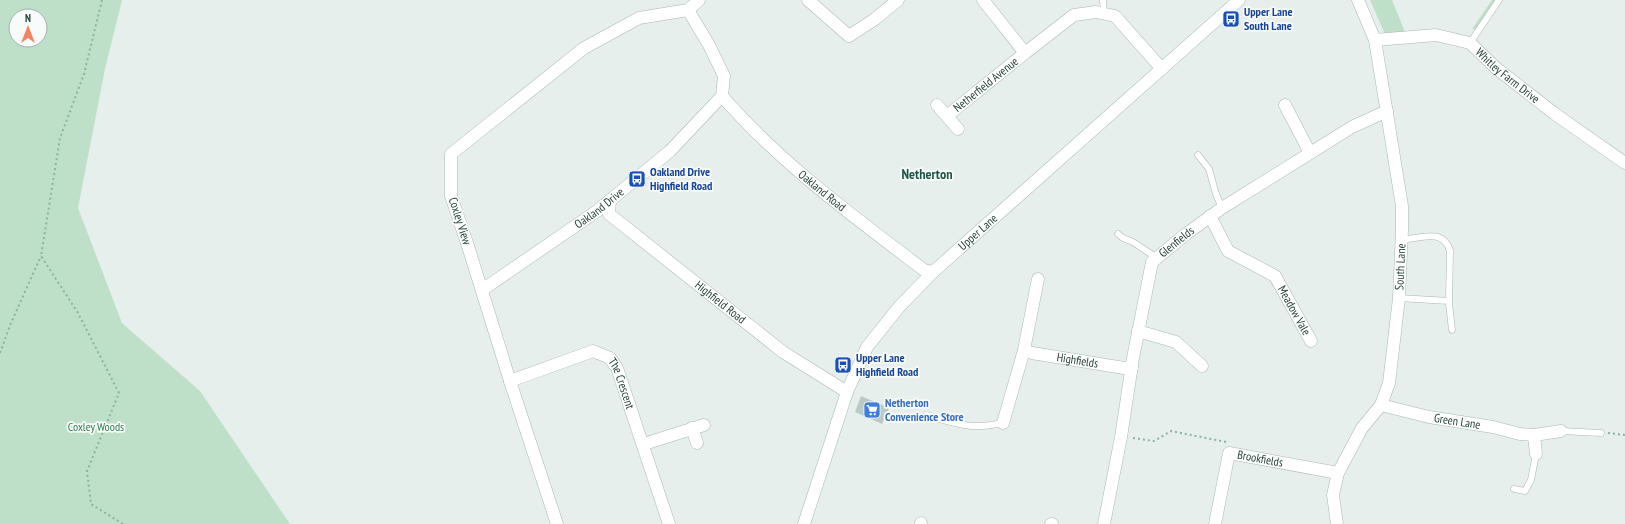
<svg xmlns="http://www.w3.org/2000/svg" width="1625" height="524" viewBox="0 0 1625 524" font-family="'PT Sans Narrow',sans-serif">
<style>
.green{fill:#bfe0c8;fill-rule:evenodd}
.building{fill:#bbcac4}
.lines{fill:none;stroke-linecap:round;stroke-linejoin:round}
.service-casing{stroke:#a8b8b2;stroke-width:7}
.minor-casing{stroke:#a8b8b2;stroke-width:13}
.secondary-casing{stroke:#a4bbb3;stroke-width:13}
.path{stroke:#86b3a5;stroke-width:2;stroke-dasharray:2 3;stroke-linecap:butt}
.service{stroke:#fff;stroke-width:6}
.minor{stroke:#fff;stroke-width:12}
.secondary{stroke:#fff;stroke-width:12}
.labels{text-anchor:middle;stroke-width:3.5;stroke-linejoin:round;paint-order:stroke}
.transit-label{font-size:12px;font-weight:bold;fill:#164399;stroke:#f7fbf9;text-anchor:start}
.street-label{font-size:12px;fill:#24423a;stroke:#f7fbf9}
.shop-label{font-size:12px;font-weight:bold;fill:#366cbe;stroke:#f7fbf9;text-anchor:start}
.park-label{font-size:12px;fill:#2d7a4b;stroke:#f7fbf9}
.quarter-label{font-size:14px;font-weight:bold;fill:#1f5548;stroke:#f7fbf9}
</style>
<rect width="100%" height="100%" fill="#e6efeb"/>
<path class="green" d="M0 0H122L105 69 78 208 122 323 200 391 290 524H0ZM16 16H40V40H16Z
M1370 0H1392L1405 32 1385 34Z
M1492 0H1503L1478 30 1472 29Z"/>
<path class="building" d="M861 396 889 408 882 424 855 412Z"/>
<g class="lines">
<g class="service-casing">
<path id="service" d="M1103 0 1104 14
M1470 43 1499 0
M1198 155 1209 169 1216 194 1222 208
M1118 234 1123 238 1133 242 1157 258
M1402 240C1420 238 1444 228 1450 251L1449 303 1452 330
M1399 298 1449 301
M926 415C957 424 970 430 1003 423
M1561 431 1601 433
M1514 489 1525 491 1531 480 1536 454"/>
</g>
<g class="minor-casing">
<g id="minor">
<path d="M808 0 849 36 875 19 898 0"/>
<path d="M983 0 1025 53 1074 15 1096 12 1115 16 1162 69"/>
<path id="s1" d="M1375 40 1436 35 1470 43 1496 68 1555 114 1625 163"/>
<path id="s2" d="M722 96C780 163 853 216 924 270L933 272"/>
<path d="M937 105 958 129"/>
<path d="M1285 105 1310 153"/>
<path id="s3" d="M947 116 1025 53"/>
<path id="s4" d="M610 200 609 214 783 352 847 392"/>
<path id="s5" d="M1210 216 1228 251 1275 276 1311 341"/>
<path id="s6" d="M1038 279 1024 350 1032 353 1124 368 1132 367"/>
<path id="s7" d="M482 290 597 211 670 151 722 96 724 76 709 45 688 10"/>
<path d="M1138 331 1176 342 1202 366"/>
<path id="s8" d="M510 381 593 351 610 358 617 368 669 524"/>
<path id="s9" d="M1381 405 1429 417 1493 427 1520 434 1534 435"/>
<path d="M1003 423 1024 350"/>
<path d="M692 428 697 443"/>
<path d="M644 444 704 425"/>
<path d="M1536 454 1534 435 1561 431"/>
<path d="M557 524 510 381 467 243 451 196V154L584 48 639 18 688 10 699 0"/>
<path d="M921 524V523"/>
<path d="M1051 524H1052"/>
<path id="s10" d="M1104 524 1121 437 1133 358 1152 262 1186 234 1222 208 1352 127 1387 111"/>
<path id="s11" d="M1215 524 1229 453 1338 473"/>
<path id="s12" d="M1337 524 1333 495 1338 473 1362 428 1381 405 1389 383 1399 298 1402 230V206L1375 40 1358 0"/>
</g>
</g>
<g class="secondary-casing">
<g id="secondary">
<path id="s13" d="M804 524 847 392 867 347 899 307 933 272 1239 0"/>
</g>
</g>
<path class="path" d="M102 0 84 74 60 138 41 256 78 313 119 393 87 471 91 504 123 524
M0 353 11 323 41 256
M1608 433 1625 435
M1133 438 1154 441 1171 431 1226 442"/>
<use href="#service" class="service"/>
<use href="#minor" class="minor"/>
<use href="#secondary" class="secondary"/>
</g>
<defs>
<g id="bus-square" transform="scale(0.9)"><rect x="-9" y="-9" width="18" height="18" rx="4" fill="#1a4fb4" stroke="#f7fbf9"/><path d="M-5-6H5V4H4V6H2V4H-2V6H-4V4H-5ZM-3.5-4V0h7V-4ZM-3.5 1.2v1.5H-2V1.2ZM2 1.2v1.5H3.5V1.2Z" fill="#fff"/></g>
<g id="supermarket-square" transform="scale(0.9)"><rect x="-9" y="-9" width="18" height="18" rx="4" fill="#3f7fe0" stroke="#f7fbf9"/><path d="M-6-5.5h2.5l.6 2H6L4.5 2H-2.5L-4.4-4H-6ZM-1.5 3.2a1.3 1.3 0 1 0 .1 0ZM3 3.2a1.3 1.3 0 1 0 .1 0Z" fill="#fff"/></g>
</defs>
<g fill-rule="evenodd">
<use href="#bus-square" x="1231" y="19"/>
<use href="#bus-square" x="637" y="179"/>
<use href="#bus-square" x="843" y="365"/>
<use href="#supermarket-square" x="872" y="410"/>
</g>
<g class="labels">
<g class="transit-label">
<text x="1244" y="16">Upper Lane<tspan x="1244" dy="14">South Lane</tspan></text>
<text x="650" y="176">Oakland Drive<tspan x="650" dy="14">Highfield Road</tspan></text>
<text x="856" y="362">Upper Lane<tspan x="856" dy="14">Highfield Road</tspan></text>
</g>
<g class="street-label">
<text dy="4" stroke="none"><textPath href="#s1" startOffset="146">Whitley Farm Drive</textPath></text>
<text dy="4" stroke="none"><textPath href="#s3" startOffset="50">Netherfield Avenue</textPath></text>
<text dy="4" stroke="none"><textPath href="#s2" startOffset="138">Oakland Road</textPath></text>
<text dy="4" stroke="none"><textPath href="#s7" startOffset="143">Oakland Drive</textPath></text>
<text transform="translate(460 221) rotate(72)" y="4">Coxley View</text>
<text dy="4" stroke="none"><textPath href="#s13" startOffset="348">Upper Lane</textPath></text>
<text dy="4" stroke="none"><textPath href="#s10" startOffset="298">Glenfields</textPath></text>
<text dy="4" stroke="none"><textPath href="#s12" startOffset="273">South Lane</textPath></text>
<text dy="4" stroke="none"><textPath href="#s4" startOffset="156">Highfield Road</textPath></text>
<text dy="4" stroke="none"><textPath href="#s5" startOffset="132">Meadow Vale</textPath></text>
<text dy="4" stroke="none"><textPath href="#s6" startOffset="127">Highfields</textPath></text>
<text dy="4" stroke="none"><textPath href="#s8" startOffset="135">The Crescent</textPath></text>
<text dy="4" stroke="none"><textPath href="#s9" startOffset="78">Green Lane</textPath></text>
<text dy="4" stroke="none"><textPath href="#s11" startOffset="104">Brookfields</textPath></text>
</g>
<g class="shop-label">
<text x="885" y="407">Netherton<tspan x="885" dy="14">Convenience Store</tspan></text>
</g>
<g class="park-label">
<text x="96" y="431">Coxley Woods</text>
</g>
<g class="quarter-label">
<text x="927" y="179">Netherton</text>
</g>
</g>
<g transform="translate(28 28)"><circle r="19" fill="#f7fbf9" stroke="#a3b1ad"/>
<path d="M0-3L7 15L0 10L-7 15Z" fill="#f4845f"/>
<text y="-6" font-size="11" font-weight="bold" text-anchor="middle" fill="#24423a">N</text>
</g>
</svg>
